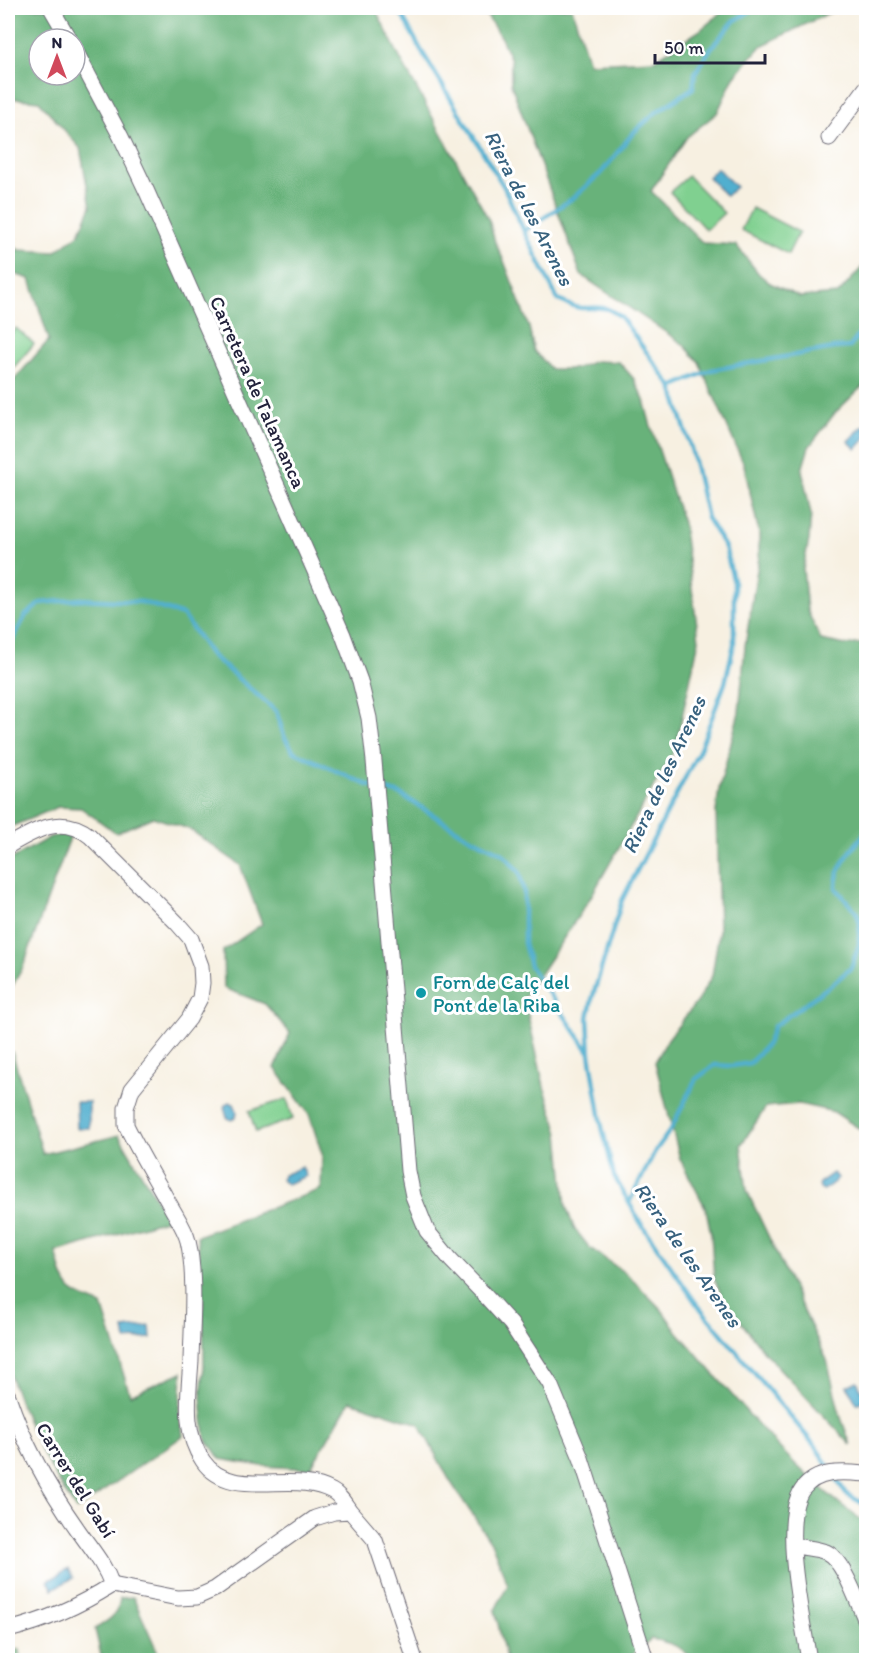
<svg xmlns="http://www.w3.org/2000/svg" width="874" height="1668" viewBox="0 0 874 1668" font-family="Itim,sans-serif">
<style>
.green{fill:#80d090;stroke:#517966;stroke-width:1.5}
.forest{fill:#68b27a;stroke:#456a5a;stroke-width:1.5;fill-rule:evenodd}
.water{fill:#51afcf;stroke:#3a6885;stroke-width:1.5}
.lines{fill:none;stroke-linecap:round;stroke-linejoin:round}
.stream{stroke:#51afcf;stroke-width:4.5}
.minor-casing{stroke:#6d6a75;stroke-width:17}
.minor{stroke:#fff;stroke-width:15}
.culture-dot{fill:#0f9aa8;stroke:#fff;stroke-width:2}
.labels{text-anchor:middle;stroke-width:6;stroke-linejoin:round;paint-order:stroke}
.street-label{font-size:20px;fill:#22223b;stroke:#fff}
.culture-label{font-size:20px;fill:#0d838f;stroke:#fff;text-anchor:start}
.water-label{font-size:21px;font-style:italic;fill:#37617e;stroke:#fff}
</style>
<rect width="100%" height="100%" fill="#fff"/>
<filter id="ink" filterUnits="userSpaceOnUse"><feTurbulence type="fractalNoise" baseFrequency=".0167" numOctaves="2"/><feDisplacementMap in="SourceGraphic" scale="12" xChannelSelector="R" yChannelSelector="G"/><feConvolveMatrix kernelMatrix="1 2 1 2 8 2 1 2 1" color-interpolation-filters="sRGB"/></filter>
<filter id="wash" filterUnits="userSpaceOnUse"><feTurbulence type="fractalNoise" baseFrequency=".008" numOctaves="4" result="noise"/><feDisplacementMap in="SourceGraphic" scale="24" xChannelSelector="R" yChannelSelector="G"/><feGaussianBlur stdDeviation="1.35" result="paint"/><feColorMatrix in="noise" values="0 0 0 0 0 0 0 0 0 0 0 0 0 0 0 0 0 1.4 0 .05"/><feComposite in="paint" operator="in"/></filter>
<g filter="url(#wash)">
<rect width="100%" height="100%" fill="#f7f0e1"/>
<path class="green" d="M688 176 724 213 706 230 670 192Z
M752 208 799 232 788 254 741 230Z
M16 328 34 344 8 374V338Z
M287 1099 293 1119 256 1132 249 1111Z"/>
<path class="forest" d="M8 8H375L400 58 489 220 495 242 504 261 529 327 534 351 551 369H574L595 361 619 362 634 379 644 400 650 423 683 523 699 640 675 749 589 900 524 998 544 1086 559 1133 566 1206 574 1228 589 1247 629 1276 662 1310 676 1330C735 1397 792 1473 866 1523V1660H693C682 1646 668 1642 651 1639L634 1653 629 1660H506L495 1610 508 1585 492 1544 450 1481 419 1424 350 1401 310 1469 262 1466 220 1459 205 1437 201 1398 204 1365 203 1301 197 1236 321 1189 322 1154 309 1114 275 1068 290 1033 265 1004 224 988 223 951 262 924 240 865 189 829 153 817 116 833 81 808 58 807 8 828V387L49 340 30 279 8 272V241L19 250 55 252 79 234 91 206 80 148 39 101 8 98ZM39 39H75V75H39Z
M482 8H572L589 63 654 60 699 31 727 8H839L761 46 734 77 717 113 687 137 651 191 703 243 736 245 759 274 770 283 800 297 838 294 866 263V383L835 413 809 447 802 470 811 514 809 540 803 569 807 610 821 640 846 645 866 643V1133L834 1112 799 1104 766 1107 741 1145 747 1191 827 1360 840 1415 851 1445 765 1353 724 1300 714 1279 711 1234 706 1209 680 1159 655 1062 668 1039 698 1000 712 976 719 931 716 812 719 789 739 712 745 646 759 557V533L744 465 699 362 683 344 581 275 511 84V60L501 38Z
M65 834 71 835 23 967 8 994V861L50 837Z
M8 1050 12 1052 43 1154 119 1135 168 1219 56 1252C66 1288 64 1292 102 1305L130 1395 182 1372 180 1413 183 1436 76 1510C47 1465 23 1419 8 1368Z
M133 1597 160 1657 159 1660H102L95 1629C110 1619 118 1616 120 1598Z
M20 1649 21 1660H8V1651Z"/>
<path class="water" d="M717 168 736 187 726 196 708 177Z
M863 426H866V438L856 449 848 441Z
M76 1102H89V1128H77Z
M229 1102 234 1104 237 1111 236 1118 231 1120 227 1118 224 1107Z
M302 1167 306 1176 287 1184 281 1180 283 1175Z
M833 1173 838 1179 824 1190 820 1189 819 1183Z
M150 1326 151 1338 126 1340 124 1329Z
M857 1381 866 1399 857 1404 847 1386Z
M68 1569 73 1578 53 1589 48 1581Z"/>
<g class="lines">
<path class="stream" d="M398 8 421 50 504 187 524 231 558 300C565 303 573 307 581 308 601 309 602 303 621 317L672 387 692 452 707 518 725 547 734 583V644L725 683 700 749 622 900 592 999 588 1018 590 1054 602 1127 614 1176 640 1222 696 1303 815 1446 846 1494 866 1505
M524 231 573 198 602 172 633 133 655 113 693 88 695 73 711 48 734 21 755 8
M672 387 711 370 834 348 850 347 866 325
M8 648 26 615 41 603 80 599 142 602 183 615 211 655 276 711 284 736 293 751 365 784 400 794 465 835 502 853 519 872 524 891V943L530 966 590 1053
M629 1203 654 1153 671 1129 696 1079 715 1065 732 1066 750 1063 767 1044 774 1026 831 985 851 968 859 945 860 923 857 913 836 888C835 865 854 849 866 831"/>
</g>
</g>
<g filter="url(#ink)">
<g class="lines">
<g class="minor-casing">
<path id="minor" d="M51 8 69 39
M75 50 121 137 147 192 287 508 343 635 360 681 369 718 374 761 408 1171 413 1196 427 1231 451 1260 480 1290 511 1324 550 1384 581 1458 646 1660
M829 138 866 88
M8 846C35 830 62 814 90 836L177 923 191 939 201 966 202 983 200 998 189 1019 132 1089 126 1108V1125C139 1152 155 1178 170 1205 176 1216 185 1229 188 1241 196 1275 192 1325 191 1360 189 1394 182 1431 203 1461 231 1502 294 1469 332 1491 340 1495 345 1504 350 1511
M8 1396C24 1444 49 1489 78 1530 91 1549 104 1563 112 1585
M793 1545C803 1548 816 1548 826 1552 843 1559 858 1604 866 1621
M112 1585 178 1598 197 1597 215 1589 315 1518 334 1512 350 1511 375 1540 415 1660
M8 1630C45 1621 79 1606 112 1585
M809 1660C803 1622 780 1522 802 1490 817 1469 844 1472 866 1474"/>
</g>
<use href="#minor" class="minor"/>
</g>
</g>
<circle class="culture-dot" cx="421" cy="993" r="6"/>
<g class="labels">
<g class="street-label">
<text transform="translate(258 392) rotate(66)" y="7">Carretera de Talamanca</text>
<text transform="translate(76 1480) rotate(58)" y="7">Carrer del Gabí</text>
</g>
<g class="culture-label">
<text x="433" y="989">Forn de Calç del<tspan x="433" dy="23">Pont de la Riba</tspan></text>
</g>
<g class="water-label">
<text transform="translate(529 208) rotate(63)" y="7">Riera de les Arenes</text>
<text transform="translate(664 775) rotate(-65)" y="7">Riera de les Arenes</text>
<text transform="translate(688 1255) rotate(55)" y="7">Riera de les Arenes</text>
</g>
</g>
<rect width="874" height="1668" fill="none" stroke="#fff" stroke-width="30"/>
<g transform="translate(57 57)"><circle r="28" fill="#ffffff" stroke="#a7a7b1" stroke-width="1.5"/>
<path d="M0-4.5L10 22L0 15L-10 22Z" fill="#d1495b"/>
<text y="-9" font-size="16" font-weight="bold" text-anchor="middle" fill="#22223b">N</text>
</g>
<path d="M655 54v9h110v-9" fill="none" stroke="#22223b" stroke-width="3"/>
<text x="664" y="54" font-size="18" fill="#22223b" stroke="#ffffff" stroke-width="4.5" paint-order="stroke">50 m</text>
</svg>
